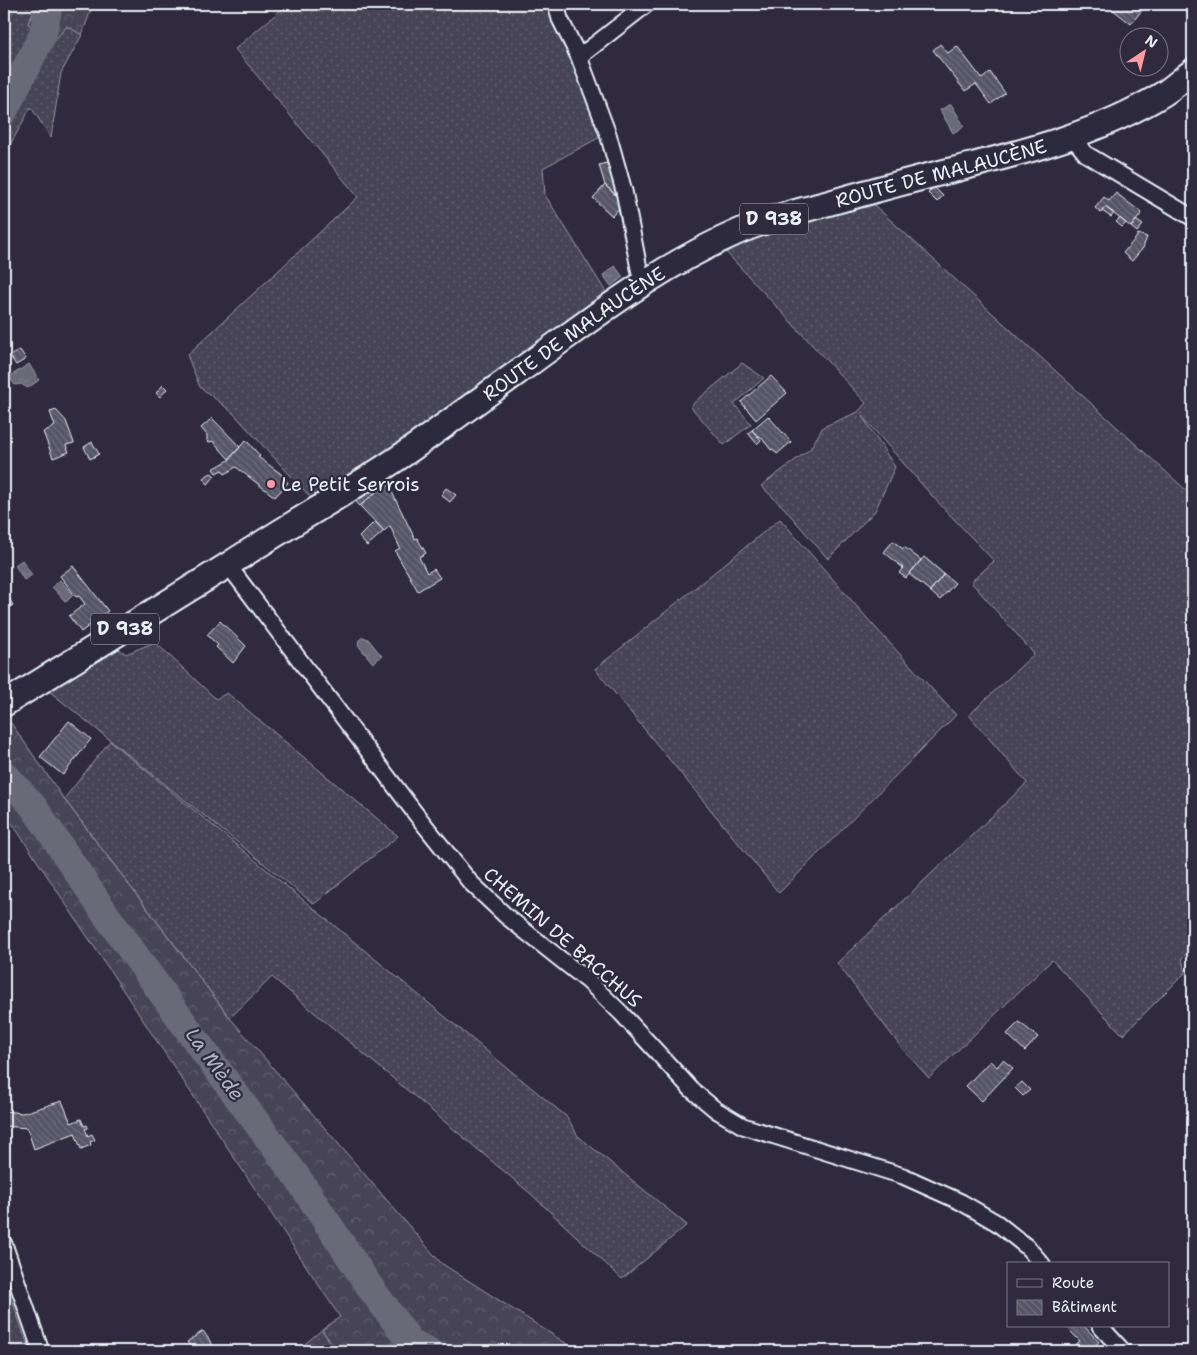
<svg xmlns="http://www.w3.org/2000/svg" width="1197" height="1355" viewBox="0 0 1197 1355" font-family="'Shantell Sans',sans-serif">
<style>
.grass{fill:url(#grass-dots);stroke:#979aa6}
.forest{fill:url(#forest-crowns);stroke:#979aa6}
.water{fill:url(#water-ripples);stroke:#9c9fab}
.lines{fill:none;stroke-linecap:round;stroke-linejoin:round}
.river{stroke:#696978;stroke-width:28}
.building{fill:url(#building-back-hatch);stroke:#e8f1f8}
.street-casing{stroke:#e8f1f8;stroke-width:19}
.primary-casing{stroke:#e8f1f8;stroke-width:28}
.street{stroke:#2f2a3d;stroke-width:15}
.primary{stroke:#2f2a3d;stroke-width:24}
.poi-dot{fill:#ff9aa2;stroke:#2f2a3d;stroke-width:2}
.labels{text-anchor:middle;stroke-width:4.5;stroke-linejoin:round;paint-order:stroke}
.shield{fill:#2f2a3d;stroke:#b0b5c0;stroke-width:1}
.shield-label{font-size:18px;font-weight:bold;fill:#e8f1f8}
.street-label{font-size:19px;fill:#e8f1f8;stroke:#2f2a3d}
.poi-label{font-size:19px;fill:#e8f1f8;stroke:#2f2a3d;text-anchor:start}
.water-label{font-size:20px;font-style:italic;fill:#afb4be;stroke:#2f2a3d}
</style>
<defs>
<pattern id="grass-dots" width="8" height="8" patternUnits="userSpaceOnUse" patternTransform="scale(1.25)"><rect width="8" height="8" fill="#464455"/><path d="M2 2h.1M6 6h.1" fill="none" stroke="#615f6e" stroke-width="1.8" stroke-linecap="round"/></pattern>
<pattern id="forest-crowns" width="20" height="18" patternUnits="userSpaceOnUse" patternTransform="scale(1.25)"><rect width="20" height="18" fill="#464455"/><path d="M2 6a3 3 0 1 1 6 0M12 15a3 3 0 1 1 6 0" fill="none" stroke="#615f6e"/></pattern>
<pattern id="water-ripples" width="26" height="14" patternUnits="userSpaceOnUse" patternTransform="scale(1.25)"><rect width="26" height="14" fill="#696978"/><path d="M2 4q2-2 4 0t4 0M15 11q2-2 4 0t4 0" fill="none" stroke="#7e7f8c"/></pattern>
<pattern id="building-back-hatch" width="6" height="6" patternUnits="userSpaceOnUse" patternTransform="scale(1.25)"><rect width="6" height="6" fill="#575565"/><path d="M-1 5l2 2M0 0l6 6M5-1l2 2" fill="none" stroke="#6f6e7c"/></pattern>
</defs>
<rect width="100%" height="100%" fill="#2f2a3d"/>
<filter id="ink" filterUnits="userSpaceOnUse"><feTurbulence type="fractalNoise" baseFrequency=".02" numOctaves="2"/><feDisplacementMap in="SourceGraphic" scale="10" xChannelSelector="R" yChannelSelector="G"/><feConvolveMatrix kernelMatrix="1 2 1 2 8 2 1 2 1" color-interpolation-filters="sRGB"/></filter>
<g filter="url(#ink)">
<path class="grass" d="M4 4H38L28 23 47 48 67 25 82 35 61 73 51 138 31 107 4 156Z
M288 4H550L574 59 602 136 543 168 545 195 609 297 315 502 232 412 200 387 187 355 358 197 235 49Z
M874 205 1188 492 1193 487V947L1182 958 1185 973 1123 1035 1052 960 929 1078 904 1051 837 963 1027 783 969 715 1034 654 971 582 994 561 933 497 862 416 895 467 875 511 828 559 784 508 761 486 810 449 823 427 858 412 866 403 725 251 777 229Z
M742 363 764 378 734 404 751 424 724 445 690 406Z
M780 519 874 626 956 715 779 893 595 669Z
M155 642 216 699 227 693 398 836 314 904 49 691 119 649 126 654Z
M110 741 567 1117 578 1136 687 1225 622 1279 531 1194 272 977 230 1018 64 799Z
M4 1278 30 1351H4Z
M322 1330 337 1351H296Z"/>
<path class="forest" d="M38 4H93L82 35 67 26 47 49 28 23Z
M11 723 64 799 230 1018 441 1263 578 1351H337L322 1330 340 1317 4 811V728Z"/>
<path class="water" d="M951 104 964 126 953 133 940 110Z
M615 266 623 277 611 286 603 275Z
M29 364 39 380 28 388 21 384 15 385 9 377Z
M22 560 32 575 24 580 15 565Z
M60 580 73 595 66 602 52 587Z
M363 637 368 639 381 655 382 656 373 663 358 645 359 640Z"/>
<g class="lines">
<path class="river" d="M4 111 43 34 49 4
M4 774 33 806 107 916 202 1049 297 1177 372 1290 411 1343 428 1351"/>
</g>
<path class="building" d="M1106 4H1135L1142 10 1131 24Z
M940 44 948 53 957 46 982 79 990 72 1005 93 991 104 976 84 965 91 933 50Z
M610 162 624 203 605 185 599 165Z
M605 185 624 203 612 216 593 198Z
M934 187 943 196 937 202 928 193Z
M1116 193 1142 213 1131 227 1105 207 1101 213 1095 208 1104 197 1109 201Z
M1105 207 1114 213 1111 217 1102 211Z
M1120 218 1126 223 1122 227 1116 222Z
M1136 220 1143 225 1137 232 1131 227Z
M1138 234 1147 237 1143 248 1132 261 1123 253 1136 238Z
M20 350 26 359 16 365 10 356Z
M771 376 787 393 756 420 741 402Z
M163 385 167 389 160 397 156 393Z
M56 410 66 421 74 443 66 445 69 452 53 458 43 432 55 426 50 412Z
M768 416 791 442 777 454 773 449 771 450 760 436 758 437 752 430Z
M212 418 240 447 229 459 213 441 210 442 207 441V435L201 428Z
M752 430 761 440 757 444 748 433Z
M246 440 260 456 258 457 280 473 288 483 275 497 236 467 225 474 222 470 216 473 213 469 229 460 240 447Z
M92 442 99 454 90 459 84 447Z
M211 473 215 476 208 484 203 478Z
M386 481 387 482 360 506 354 500Z
M387 482 415 539 417 538 426 553 419 557 427 573 434 569 440 578 418 591 395 551 400 548 390 526 384 531 360 506Z
M446 488 456 495 450 502 441 495Z
M375 521 384 531 367 546 359 537Z
M893 541 903 549 904 547 921 560 906 578 899 573 903 568 884 552Z
M924 557 944 574 930 591 909 574Z
M73 566 108 611 81 632 69 616 85 604 79 596 76 597 60 576Z
M944 574 955 583 940 600 930 591Z
M5 592 13 605 4 612V593Z
M220 621 246 646 233 663 216 647 218 645 207 635Z
M69 721 91 739 63 775 40 757Z
M1019 1022 1038 1037 1025 1051 1007 1034Z
M1003 1060 1013 1068 982 1101 966 1086 990 1061 997 1067Z
M1022 1082 1030 1090 1023 1096 1015 1088Z
M62 1101 71 1123 81 1119 84 1126 87 1125 88 1128 85 1129 88 1136 92 1134 95 1140 90 1142 91 1145 81 1149 75 1133 34 1149 27 1128 4 1126V1111L23 1113Z
M1065 1326H1084L1099 1342 1089 1351H1079L1074 1346 1080 1341Z
M203 1331 217 1351H194L187 1342Z"/>
<g class="lines">
<g class="street-casing">
<path id="street" d="M556 4 560 19 579 57 608 134 624 191 642 284
M579 57 647 4
M1072 137 1086 154 1193 218
M228 565 415 813 470 882 506 916 588 981 621 1013 692 1090 716 1110 743 1126 903 1176 961 1202 997 1223 1027 1247 1042 1264
M4 1244 41 1351
M1100 1326 1123 1351"/>
</g>
<g class="primary-casing">
<g id="primary">
<path id="s1" d="M4 704 228 565C288 525 351 491 410 450 461 414 511 377 562 340 618 299 675 259 740 231 768 219 799 211 829 203 871 191 914 179 957 169 1028 151 1099 133 1163 94 1174 87 1183 78 1193 71"/>
</g>
</g>
<use href="#street" class="street"/>
<use href="#primary" class="primary"/>
</g>
</g>
<circle class="poi-dot" cx="271" cy="484" r="5"/>
<g class="labels">
<g class="shield">
<rect x="740" y="203.5" width="68" height="31" rx="4"/>
<rect x="91" y="613.5" width="68" height="31" rx="4"/>
</g>
<g class="shield-label">
<text x="774" y="225">D 938</text>
<text x="125" y="635">D 938</text>
</g>
<g class="street-label">
<text dy="7" stroke="none"><textPath href="#s1" startOffset="1085">ROUTE DE MALAUCÈNE</textPath></text>
<text dy="7" stroke="none"><textPath href="#s1" startOffset="680">ROUTE DE MALAUCÈNE</textPath></text>
<text transform="translate(563 937) rotate(41)" y="7">CHEMIN DE BACCHUS</text>
</g>
<g class="poi-label">
<text x="281" y="491">Le Petit Serrois</text>
</g>
<g class="water-label">
<text transform="translate(215 1064) rotate(54)" y="7">La Mède</text>
</g>
</g>
<rect width="1197" height="1355" fill="none" stroke="#2f2a3d" stroke-width="20"/>
<rect x="10" y="10" width="1177" height="1335" fill="none" stroke="#e8f1f8" stroke-width="2" filter="url(#ink)"/>
<rect x="1007" y="1262" width="162" height="65" fill="#2f2a3d" stroke="#797a88"/>
<rect x="1017" y="1279" width="25" height="8" fill="#2f2a3d" stroke="#797a88"/>
<text x="1052" y="1288" font-size="15" fill="#e8f1f8">Route</text>
<rect x="1017" y="1300" width="25" height="15" fill="url(#building-back-hatch)" stroke="#797a88"/>
<text x="1052" y="1312" font-size="15" fill="#e8f1f8">Bâtiment</text>
<g transform="translate(1144 52) rotate(35)"><circle r="24" fill="#2f2a3d" stroke="#797a88"/>
<path d="M0-4L9 19L0 12L-9 19Z" fill="#ff9aa2"/>
<text y="-8" font-size="14" font-weight="bold" text-anchor="middle" fill="#e8f1f8">N</text>
</g>
</svg>
